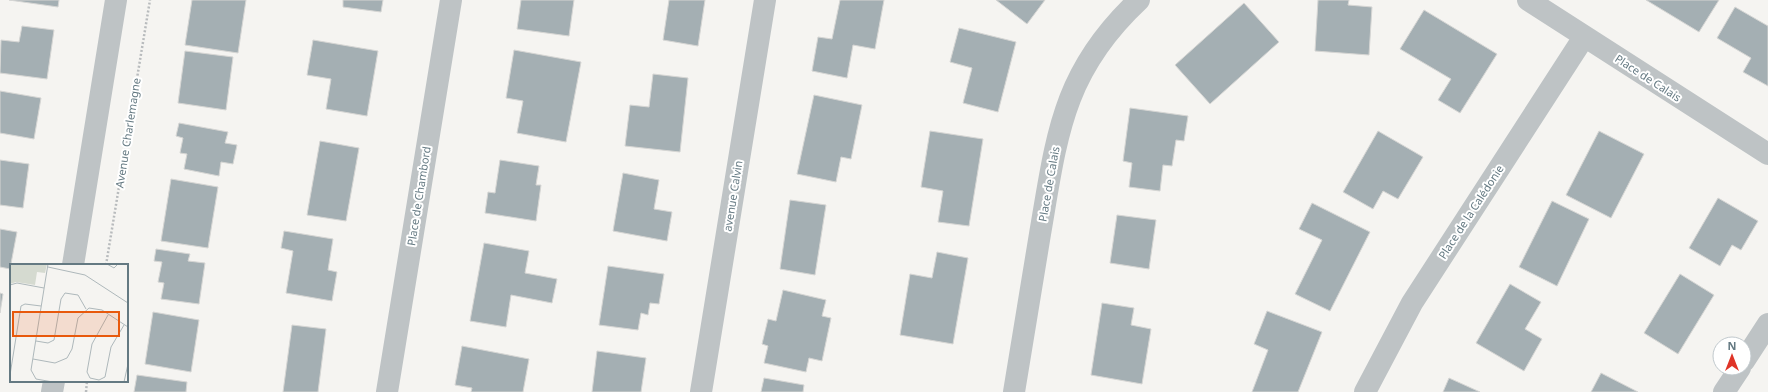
<svg xmlns="http://www.w3.org/2000/svg" width="1768" height="392" viewBox="0 0 1768 392" font-family="'Noto Sans',sans-serif">
<style>
.building{fill:#a4afb3;stroke:#d6d6d4}
.lines{fill:none;stroke-linecap:round;stroke-linejoin:round}
.path{stroke:#b8bbbd;stroke-width:2.5;stroke-dasharray:2 2;stroke-linecap:butt}
.minor{stroke:#bec3c5;stroke-width:22}
.labels{text-anchor:middle;stroke-width:4;stroke-linejoin:round;paint-order:stroke}
.street-label{font-size:11px;fill:#647982;stroke:#fff}
.inset-road{fill:none;stroke:#aeb8bb;stroke-width:1}
.view{fill:#e8590c;fill-opacity:0.15;stroke:#e8590c;stroke-width:2}
.inset-edge{fill:none;stroke:#647982;stroke-width:2}
</style>
<rect width="100%" height="100%" fill="#f5f4f1"/>
<path class="building" d="M9 0H59L58 7Z
M192 0H246L238 53 185 45Z
M343 0H383L381 12 343 7Z
M521 0H574L569 36 517 29Z
M669 0H705L698 46 663 40Z
M840 0H884L875 49 853 45 847 78 812 71 818 37 832 39Z
M996 0H1045L1027 24Z
M1318 0H1349L1348 5 1372 7 1369 55 1315 51Z
M1646 0H1719L1699 32Z
M1244 3 1279 42 1210 104 1175 65Z
M1735 7 1768 26V86L1743 72 1751 58 1717 38Z
M1424 10 1497 54 1460 113 1438 100 1451 79 1400 49Z
M22 26 54 30 47 79 0 73 1 40 19 42Z
M959 28 1016 42 998 112 963 103 972 68 950 62Z
M313 40 378 51 367 116 326 109 331 79 307 75Z
M514 50 581 62 566 142 517 133 523 101 506 98Z
M185 51 233 57 226 110 178 103Z
M653 74 688 78 680 152 625 146 630 105 649 107Z
M0 91 41 98 34 139 0 133Z
M814 95 862 105 851 159 841 157 836 182 797 174Z
M1130 108 1188 116 1184 141 1176 140 1172 166 1163 165 1160 191 1129 187 1132 163 1123 161Z
M179 123 228 132 225 143 237 145 233 164 221 162 219 176 184 169 187 154 180 153 183 138 176 136Z
M930 131 983 139 969 226 938 222 943 191 921 187Z
M1378 131 1423 157 1398 199 1383 191 1373 209 1343 192Z
M1599 131 1644 154 1611 218 1566 195Z
M320 141 359 148 346 221 307 215Z
M0 160 29 164 23 208 0 205Z
M500 160 539 166 536 185H541L536 221 485 213 488 192 495 193Z
M623 173 659 180 654 209 672 212 667 241 613 231Z
M171 179 218 187 208 248 161 241Z
M1718 198 1758 221 1741 250 1732 245 1720 266 1689 248Z
M790 200 826 205 815 275 780 269Z
M1552 201 1589 219 1557 286 1519 267Z
M1312 203 1370 232 1330 311 1295 294 1322 240 1299 229Z
M1117 215 1156 220 1149 269 1110 263Z
M0 229 17 232 10 269 0 267Z
M284 231 333 239 328 270 337 272 332 301 286 293 293 251 281 248Z
M484 243 529 251 525 273 557 279 552 303 511 295 506 327 470 321Z
M156 249 190 254 188 261 205 263 199 304 161 299 164 283 158 282 162 262 154 261Z
M937 252 968 258 953 344 900 335 910 274 932 278Z
M608 266 664 274 659 304 650 303 648 315 641 313 638 330 599 325Z
M1680 274 1714 295 1678 354 1644 333Z
M1510 284 1541 302 1525 329 1542 339 1524 371 1476 343Z
M783 290 826 300 822 316 831 318 822 361 809 358 806 372 764 363 768 346 762 344 768 319 776 321Z
M0 293 3 294 0 313Z
M1102 303 1134 308 1131 325 1151 329 1142 384 1091 375Z
M1267 311 1322 332 1298 392H1252L1268 350 1254 344Z
M153 312 199 320 191 372 145 364Z
M292 325 326 329 318 392H283Z
M462 346 529 359 523 392H471L472 388 455 385Z
M597 351 646 358 641 392H592Z
M1601 373 1638 392H1591Z
M137 375 187 382 186 392H134Z
M764 378 804 385 803 392H761Z
M1449 378 1480 392H1443Z"/>
<g class="lines">
<path class="path" d="M106 265 150 0
M86 392 87 381"/>
<path class="minor" d="M1528 0 1768 154
M73 265 116 0
M1744 361 1768 324
M52 392 54 381
M387 392 451 0
M701 392 765 0
M1014 392C1023 339 1031 286 1040 234 1057 135 1062 72 1139 0
M1365 392 1412 303 1584 37
M1724 392 1740 368"/>
</g>
<g class="labels">
<g class="street-label">
<text transform="translate(1648 78) rotate(33)" y="4">Place de Calais</text>
<text transform="translate(128 133) rotate(-81)" y="4">Avenue Charlemagne</text>
<text transform="translate(1049 184) rotate(-80)" y="4">Place de Calais</text>
<text transform="translate(419 196) rotate(-81)" y="4">Place de Chambord</text>
<text transform="translate(733 196) rotate(-81)" y="4">avenue Calvin</text>
<text transform="translate(1471 212) rotate(-57)" y="4">Place de la Calédonie</text>
</g>
</g>
<g transform="translate(10 264)">
<rect width="118" height="118" fill="#f5f4f1"/>
<path d="M0 0H37L35 9 27 8 25 21 6 18 0 20Z" fill="#d5dad0"/>
<path class="inset-road" d="M38 0 21 106 26 115 43 118M97 0 104 4 108 0M38 3 75 11 118 39M0 21 7 19 34 24M98 51 82 80 77 108 80 114 89 116 95 113 101 83 114 61M26 77 38 79 44 76 51 35 55 29 68 31 76 45M23 95 45 99 57 94 62 85 68 54 79 44 92 46 118 63M0 111 11 42 15 40 31 42M114 118 118 100"/>
<path class="view" d="M3 48H109V72H3Z"/>
<rect width="118" height="118" class="inset-edge"/>
</g>
<g transform="translate(1732 356)"><circle r="19" fill="#ffffff" stroke="#c1c9cd"/>
<path d="M0-3L7 15L0 10L-7 15Z" fill="#df3427"/>
<text y="-6" font-size="11" font-weight="bold" text-anchor="middle" fill="#647982">N</text>
</g>
</svg>
